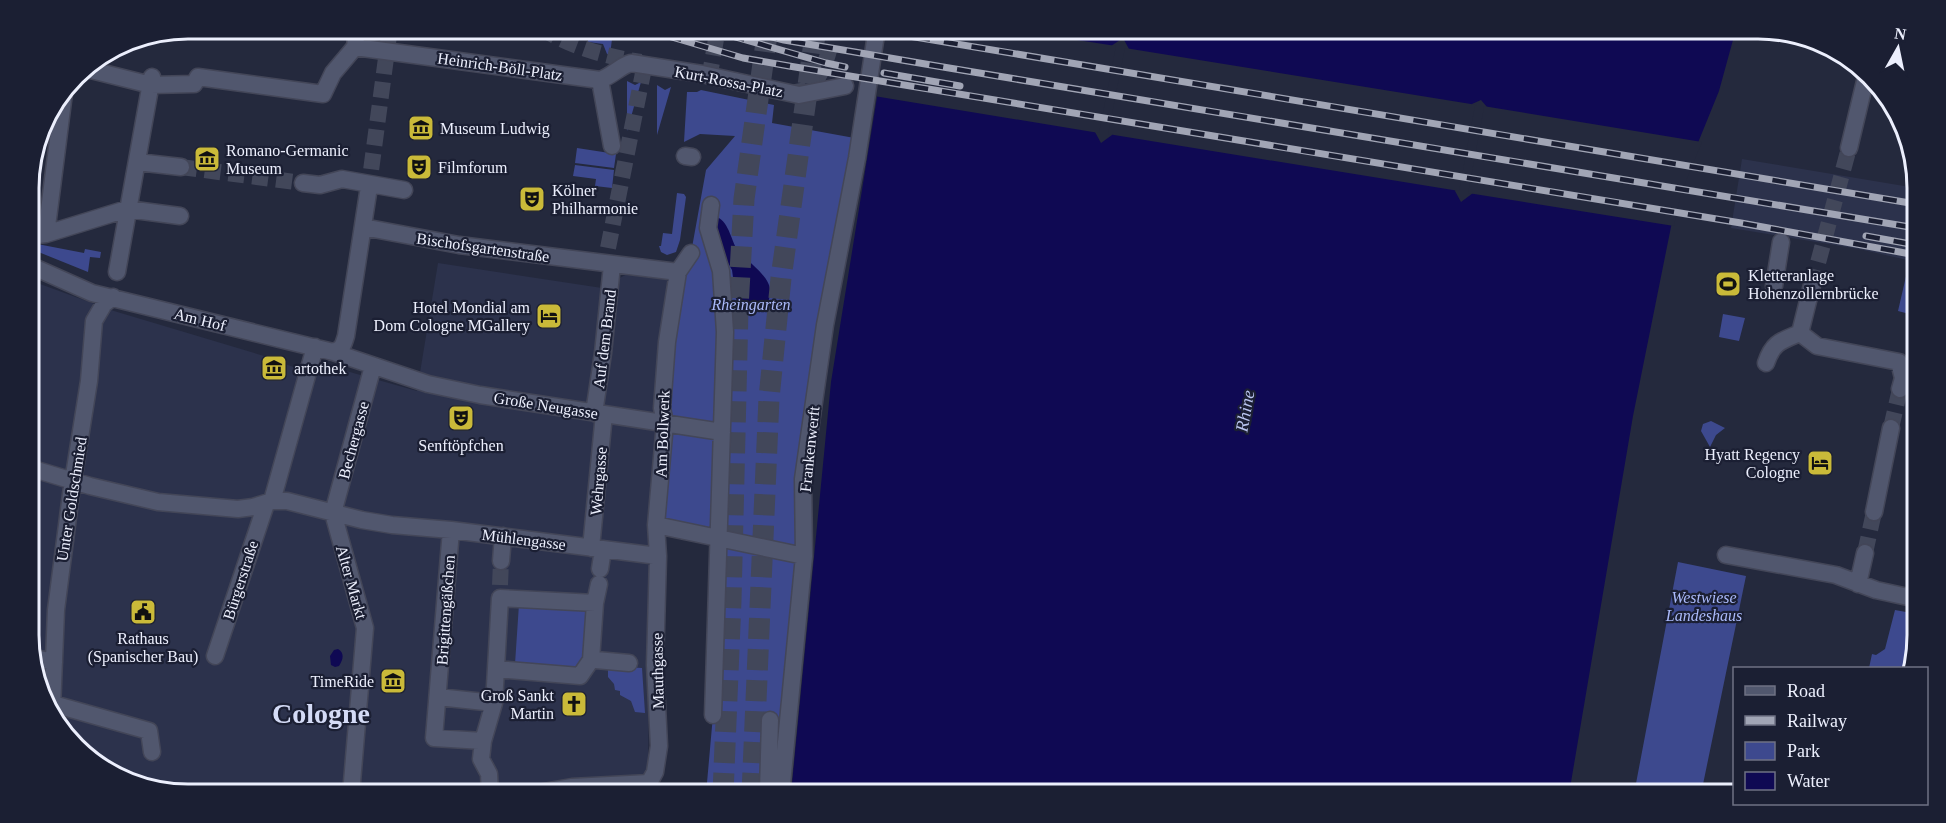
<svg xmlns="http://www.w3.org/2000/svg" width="1946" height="823" viewBox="0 0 1946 823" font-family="'Times New Roman',serif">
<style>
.built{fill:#2c324c}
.green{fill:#3d498e}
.water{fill:#0f0953;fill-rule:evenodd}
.pier{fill:#24293d}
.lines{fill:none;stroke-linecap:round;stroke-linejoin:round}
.minor-tunnel{stroke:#42475a;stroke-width:16;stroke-dasharray:16 8;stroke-linecap:butt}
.major-tunnel{stroke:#42475a;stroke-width:21;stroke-dasharray:21 10;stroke-linecap:butt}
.minor-casing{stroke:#434658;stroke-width:19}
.minor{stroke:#51576e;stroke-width:16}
.rail-casing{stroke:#a1a5b5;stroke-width:7}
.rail{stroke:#1b1f33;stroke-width:4.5;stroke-dasharray:14;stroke-linecap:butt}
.labels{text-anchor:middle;stroke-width:4.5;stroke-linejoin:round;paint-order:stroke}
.street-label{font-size:16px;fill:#eceffd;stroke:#1b1f33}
.poi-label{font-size:16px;fill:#eceffd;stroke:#1b1f33;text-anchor:start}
.park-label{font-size:16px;font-style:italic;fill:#abbafa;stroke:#1b1f33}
.water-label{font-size:18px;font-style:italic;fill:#bac5f0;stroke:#1b1f33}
.town-label{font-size:28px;font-weight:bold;fill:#d4dbf6;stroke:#1b1f33}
.rim{fill:none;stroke:#eceffd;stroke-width:3}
</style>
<rect width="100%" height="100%" fill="#24293d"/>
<path class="built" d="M40 137 29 214V177Z
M1742 159 1916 188V262L1859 249 1731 228Z
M438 263 602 288 625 275 671 277 650 562 648 782 700 790V794H188L127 782 62 732 30 656 29 280 114 311 264 356 296 368 318 363 417 391Z"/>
<path class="green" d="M550 29H575L612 39 610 55 607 54 603 44 588 42V40L566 37 567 31Z
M627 81 635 85 641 82 627 131Z
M657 85 665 90 671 87 657 135Z
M701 90 774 105 772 123 860 139 825 325 781 794H706L713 715 719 538 656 525 667 342 691 253 706 170 735 136 700 134 684 142 687 92H697Z
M577 148 616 154 614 168 575 163Z
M575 165 614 170 612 188 595 186 596 179 573 176Z
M677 193 684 194 686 197 680 240 676 252 667 255 661 252 659 246H661L663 233 672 234Z
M32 243 84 253 85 249 101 252 100 258 90 257 88 272 31 249Z
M1910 259 1916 262 1917 316 1898 311Z
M1723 314 1745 318 1739 341 1719 337Z
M1711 421 1725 428 1716 435 1710 447 1701 431 1703 424Z
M1678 562 1746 576 1701 794H1634Z
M519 604 586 609 582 669 515 664Z
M1895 610 1917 614V635L1911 668H1869L1872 654 1876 655 1885 649Z
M608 666 642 668 645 713 635 712 631 701 620 695V691L615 690 614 684 608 677Z"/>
<path class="water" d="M888 29H1736L1719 91 1678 192 1633 416 1569 794H791L831 382ZM1123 38 1129 49 1112 135 1101 143 1095 132 1111 46ZM1481 100 1487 107 1473 193 1461 202 1455 191 1472 104Z
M717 217C730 223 731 242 739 253 743 258 749 260 753 265 768 279 777 290 764 309L752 308 736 299 732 270 721 251 716 231Z
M338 649C345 653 343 660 339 666L335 667 331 665 330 656 334 650Z"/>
<path class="pier" d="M885 28 1006 29 1116 46 1099 133 874 96Z
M1125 48 1477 105 1475 106 1459 191 1108 134Z
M1483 106 1702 142 1681 193 1674 226 1468 193 1484 108Z"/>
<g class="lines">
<path class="minor-tunnel" d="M541 28C571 47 607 57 641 62
M709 79 718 28
M793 92C821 94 830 50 834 28
M181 167 303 183
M368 193 390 28
M608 248 645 63
M1812 285 1849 148
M1891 428 1900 389
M1865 553 1874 512
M500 585 501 561"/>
<path class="major-tunnel" d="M723 794 731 600 738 309 744 199 768 28
M752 794 769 398 781 278 816 28"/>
<g class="minor-casing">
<path id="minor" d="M355 47 357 28
M83 68 151 85 194 84 198 77 323 94 333 73 355 47 600 80C612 76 620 66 631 63L702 74 799 95 845 86
M600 80 612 146
M1849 148 1866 77
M685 156 692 157
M137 162 181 167
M303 183 320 185 342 179 404 190
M711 205 708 228 721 271 725 332 713 715
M363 227 459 245 678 272
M46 234 64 93
M29 236 46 234 127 209 180 216
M29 265 92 293 333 352 428 384 480 395 722 432
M117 272 152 77
M1774 286 1781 242
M1800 333 1817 346 1899 362 1903 378 1900 389
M1800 333 1812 285
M333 352C343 349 343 345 346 336L368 193
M1766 363C1773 342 1781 341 1800 333
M594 413 603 353 612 265
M30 468 90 486 158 502 238 509 253 507 272 501H287L362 520 392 525 451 530 658 556
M272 501 315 347
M1874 512 1891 428
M333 513 365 628 351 794
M333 513 373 366
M656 525 804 556
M451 530 434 738 483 741 494 703 500 598 595 603
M591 548 604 414
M1726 555 1836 575 1876 590 1917 599
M501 561 503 536
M600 569 603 549
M1858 584 1865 553
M215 656 266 504
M30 657 54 662
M591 660 595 603 599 584
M596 660 629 663
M497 669 580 676 591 660H593
M438 697 494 703
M53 704 149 731 152 752
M52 709 56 610 71 494 89 381 94 321 104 304 113 297
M483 741 481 759 489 774 490 794
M768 791 770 720
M532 794 572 787 649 783
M647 794 649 783 655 772 659 746 655 665 658 556 656 525 665 423 662 408 667 342 678 272 691 253
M706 794V793
M781 794 804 556 803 479 825 325 857 158 877 28"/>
</g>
<use href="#minor" class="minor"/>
<g class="rail-casing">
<path id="rail" d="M641 28 743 58 789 66 1741 223 1916 255
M704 28 826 63 845 67
M737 28 784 40 943 67 1916 228
M775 28 801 35
M861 28 1916 204
M884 73 960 86
M1866 236 1916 245"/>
</g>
<use href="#rail" class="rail"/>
</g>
<defs>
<g id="museum-square" transform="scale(1.35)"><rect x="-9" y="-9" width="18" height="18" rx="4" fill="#caba39" stroke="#1b1f33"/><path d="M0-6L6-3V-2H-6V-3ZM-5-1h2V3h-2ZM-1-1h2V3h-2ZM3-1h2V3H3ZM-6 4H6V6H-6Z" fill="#111"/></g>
<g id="theatre-square" transform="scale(1.35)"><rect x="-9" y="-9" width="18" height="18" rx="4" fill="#caba39" stroke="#1b1f33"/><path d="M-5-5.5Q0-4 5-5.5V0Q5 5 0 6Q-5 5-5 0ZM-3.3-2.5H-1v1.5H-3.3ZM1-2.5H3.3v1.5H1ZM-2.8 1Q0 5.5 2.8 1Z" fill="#111"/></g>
<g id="stadium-square" transform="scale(1.35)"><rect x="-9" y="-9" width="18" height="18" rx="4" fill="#caba39" stroke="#1b1f33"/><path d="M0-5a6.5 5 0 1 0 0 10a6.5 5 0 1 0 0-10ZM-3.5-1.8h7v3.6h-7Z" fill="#111"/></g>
<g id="hotel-square" transform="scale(1.35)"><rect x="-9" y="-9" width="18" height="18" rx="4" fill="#caba39" stroke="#1b1f33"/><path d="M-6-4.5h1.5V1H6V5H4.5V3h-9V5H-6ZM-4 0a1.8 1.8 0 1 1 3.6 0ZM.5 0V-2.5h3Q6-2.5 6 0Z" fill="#111"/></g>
<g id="civic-square" transform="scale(1.35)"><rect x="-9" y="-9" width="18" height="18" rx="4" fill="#caba39" stroke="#1b1f33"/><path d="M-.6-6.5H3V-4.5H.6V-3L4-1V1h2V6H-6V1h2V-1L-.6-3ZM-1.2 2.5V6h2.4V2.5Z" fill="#111"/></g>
<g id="church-square" transform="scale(1.35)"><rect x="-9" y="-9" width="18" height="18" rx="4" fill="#caba39" stroke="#1b1f33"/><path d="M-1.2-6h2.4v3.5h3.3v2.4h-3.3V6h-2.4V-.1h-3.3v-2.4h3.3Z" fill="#111"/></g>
</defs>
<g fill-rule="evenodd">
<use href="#museum-square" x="421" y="128"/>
<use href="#museum-square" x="207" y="159"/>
<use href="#theatre-square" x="419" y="167"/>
<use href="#theatre-square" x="532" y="199"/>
<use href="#stadium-square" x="1728" y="284"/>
<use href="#hotel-square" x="549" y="316"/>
<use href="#museum-square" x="274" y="368"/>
<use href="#theatre-square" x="461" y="418"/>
<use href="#hotel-square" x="1820" y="463"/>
<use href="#civic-square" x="143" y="612"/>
<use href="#museum-square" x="393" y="681"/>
<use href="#church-square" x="574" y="704"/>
</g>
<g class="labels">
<g class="street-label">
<text transform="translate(500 66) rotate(8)" y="6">Heinrich-Böll-Platz</text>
<text transform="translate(729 81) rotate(11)" y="6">Kurt-Rossa-Platz</text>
<text transform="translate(483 247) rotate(8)" y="6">Bischofsgartenstraße</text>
<text transform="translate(200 319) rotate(14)" y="6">Am Hof</text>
<text transform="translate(604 339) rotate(-83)" y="6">Auf dem Brand</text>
<text transform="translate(546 405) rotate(9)" y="6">Große Neugasse</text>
<text transform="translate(662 434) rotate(-88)" y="6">Am Bollwerk</text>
<text transform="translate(353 440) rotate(-75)" y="6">Bechergasse</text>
<text transform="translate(809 449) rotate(-84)" y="6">Frankenwerft</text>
<text transform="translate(598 481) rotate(-85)" y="6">Wehrgasse</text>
<text transform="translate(71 499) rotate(-81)" y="6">Unter Goldschmied</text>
<text transform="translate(524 539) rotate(7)" y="6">Mühlengasse</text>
<text transform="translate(240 580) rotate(-72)" y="6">Bürgerstraße</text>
<text transform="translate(352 582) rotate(74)" y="6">Alter Markt</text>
<text transform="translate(445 610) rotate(-86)" y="6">Brigittengäßchen</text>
<text transform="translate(657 671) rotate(-91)" y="6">Mauthgasse</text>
</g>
<g class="poi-label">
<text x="440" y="134">Museum Ludwig</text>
<text x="226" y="156">Romano-Germanic<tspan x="226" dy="18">Museum</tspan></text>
<text x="438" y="173">Filmforum</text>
<text x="552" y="196">Kölner<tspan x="552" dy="18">Philharmonie</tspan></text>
<text x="1748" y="281">Kletteranlage<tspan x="1748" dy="18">Hohenzollernbrücke</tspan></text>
<text x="530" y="313" text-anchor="end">Hotel Mondial am<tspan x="530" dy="18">Dom Cologne MGallery</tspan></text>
<text x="294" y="374">artothek</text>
<text x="461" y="451" text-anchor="middle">Senftöpfchen</text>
<text x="1800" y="460" text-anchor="end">Hyatt Regency<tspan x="1800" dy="18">Cologne</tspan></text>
<text x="143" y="644" text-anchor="middle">Rathaus<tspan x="143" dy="18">(Spanischer Bau)</tspan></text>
<text x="374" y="687" text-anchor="end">TimeRide</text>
<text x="554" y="701" text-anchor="end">Groß Sankt<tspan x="554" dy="18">Martin</tspan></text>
</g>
<g class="park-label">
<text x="751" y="310">Rheingarten</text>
<text x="1704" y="603">Westwiese<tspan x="1704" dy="18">Landeshaus</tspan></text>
</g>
<g class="water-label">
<text transform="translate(1245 411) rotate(-80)" y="6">Rhine</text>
</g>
<g class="town-label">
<text x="321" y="723">Cologne</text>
</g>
</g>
<path d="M0 0H1946V823H0ZM188 39H1758A149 149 0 0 1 1907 188V635A149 149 0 0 1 1758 784H188A149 149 0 0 1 39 635V188A149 149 0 0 1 188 39Z" fill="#1b1f33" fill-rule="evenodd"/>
<path class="rim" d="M188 39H1758A149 149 0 0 1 1907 188V635A149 149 0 0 1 1758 784H188A149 149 0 0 1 39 635V188A149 149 0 0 1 188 39Z"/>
<rect x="1733" y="667" width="195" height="138" fill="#1b1f33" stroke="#6f7284" stroke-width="1.5"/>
<rect x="1745" y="686" width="30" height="9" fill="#51576e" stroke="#6f7284" stroke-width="1.5"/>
<text x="1787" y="697" font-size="18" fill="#eceffd">Road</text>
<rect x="1745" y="716" width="30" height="9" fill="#a1a5b5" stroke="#6f7284" stroke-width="1.5"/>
<text x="1787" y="727" font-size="18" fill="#eceffd">Railway</text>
<rect x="1745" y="742" width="30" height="18" fill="#3d498e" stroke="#6f7284" stroke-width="1.5"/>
<text x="1787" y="757" font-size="18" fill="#eceffd">Park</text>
<rect x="1745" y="772" width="30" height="18" fill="#0f0953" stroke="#6f7284" stroke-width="1.5"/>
<text x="1787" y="787" font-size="18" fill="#eceffd">Water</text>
<g transform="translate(1898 48) rotate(9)" stroke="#1b1f33" stroke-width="4.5" paint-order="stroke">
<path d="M0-4.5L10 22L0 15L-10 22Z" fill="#eceffd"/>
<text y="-9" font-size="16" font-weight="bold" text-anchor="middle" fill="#eceffd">N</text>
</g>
</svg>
